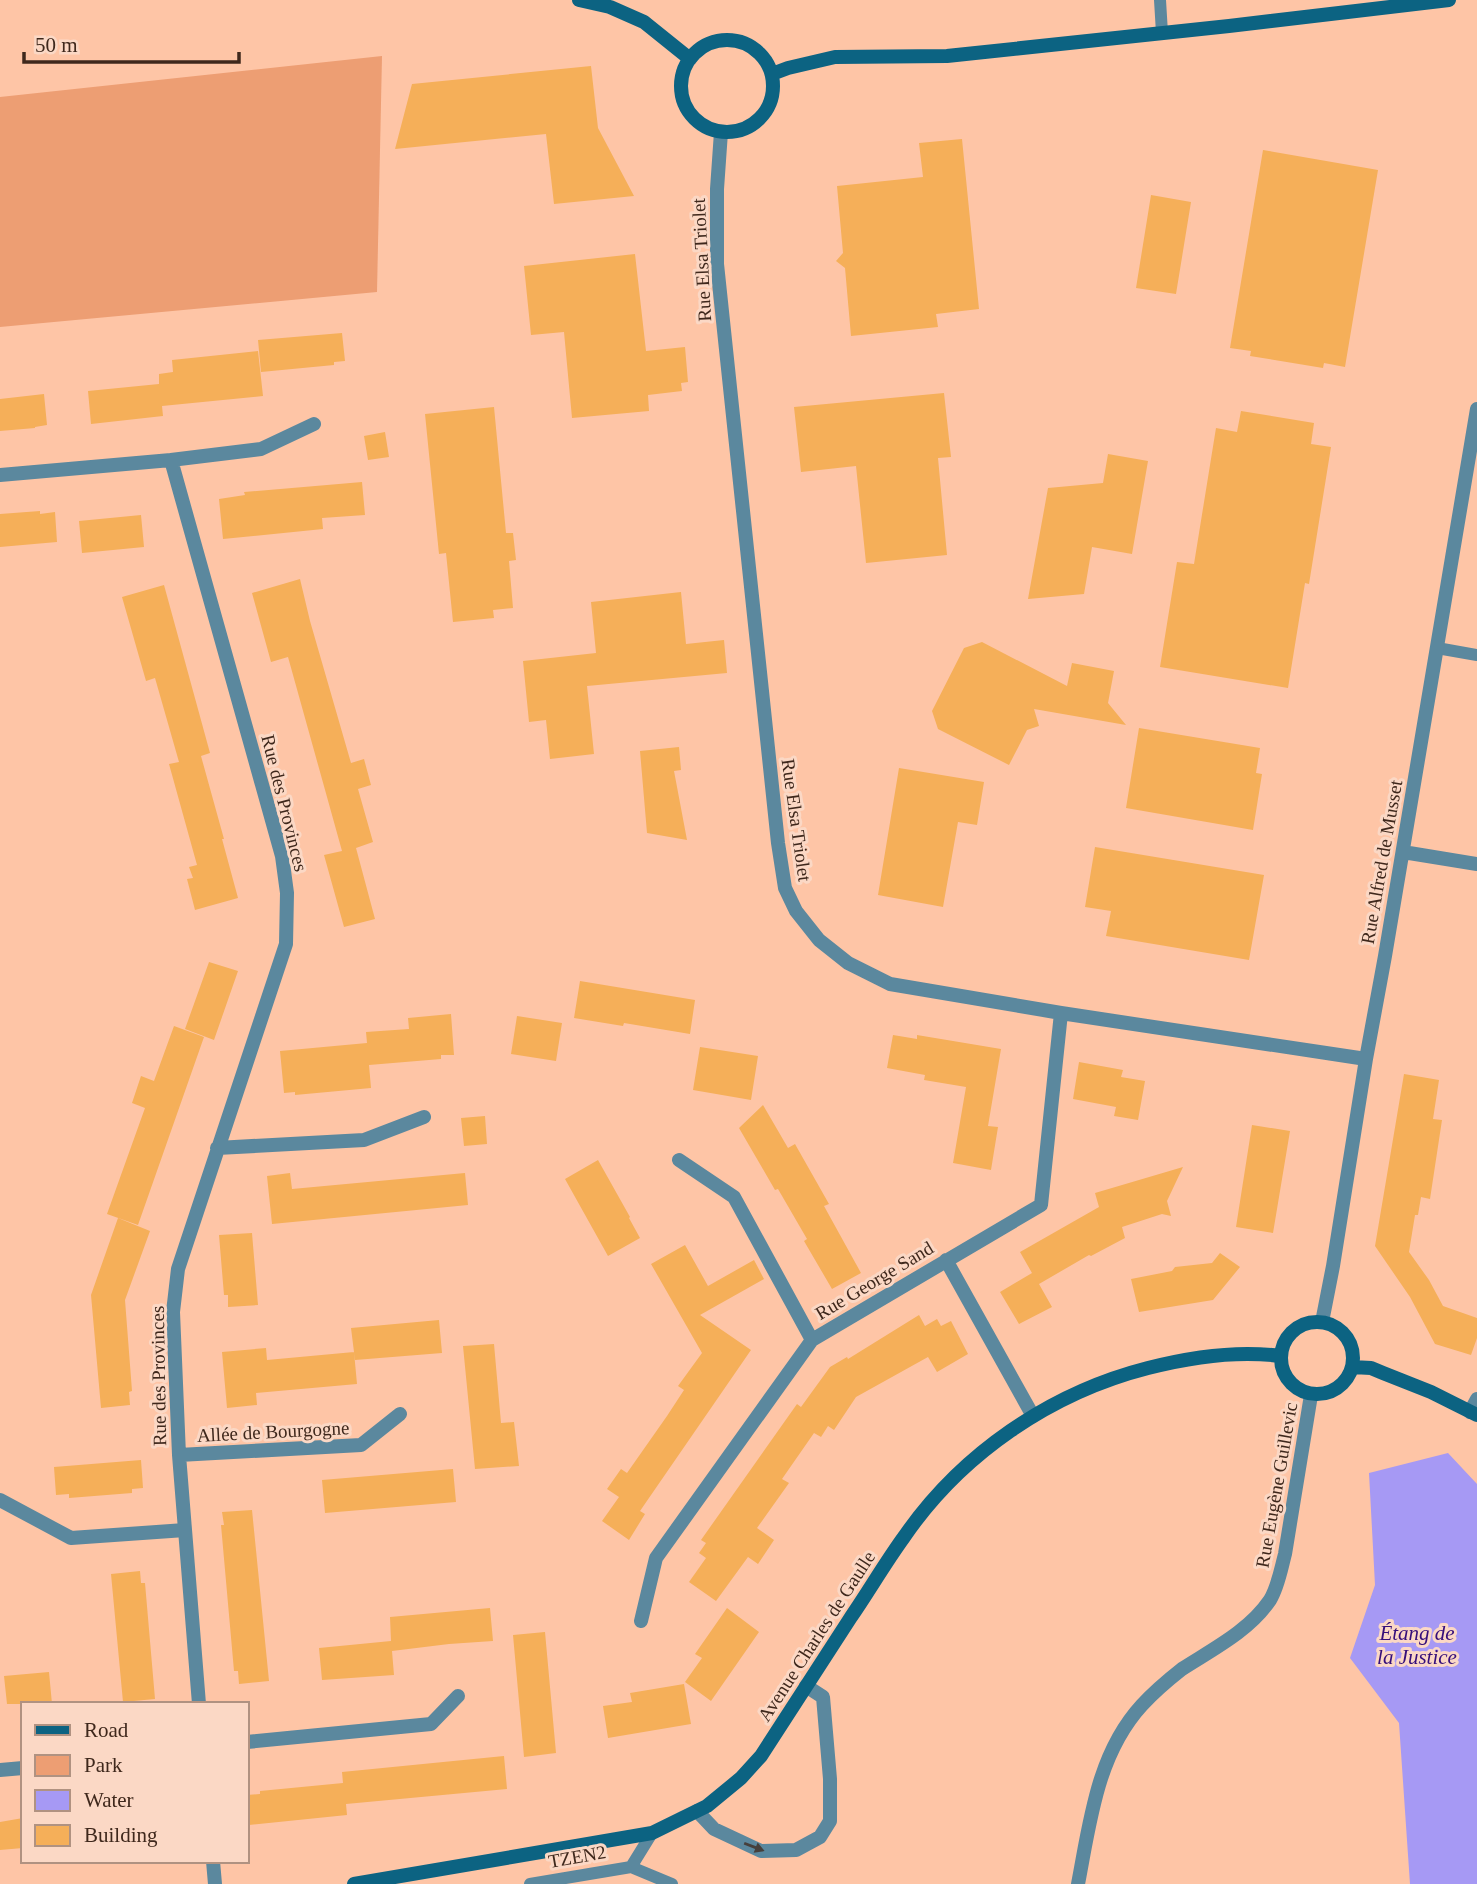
<svg xmlns="http://www.w3.org/2000/svg" width="1477" height="1884" viewBox="0 0 1477 1884" font-family="Georgia,serif">
<style>
.green{fill:#ed9e73}
.water{fill:#a699f4}
.building{fill:#f5af59}
.lines{fill:none;stroke-linecap:round;stroke-linejoin:round}
.lane{stroke:#5b889e;stroke-width:12}
.street{stroke:#5b889e;stroke-width:14}
.secondary{stroke:#0c6382;stroke-width:14}
.oneway{fill:#46403c}
.labels{text-anchor:middle;stroke-width:6;stroke-linejoin:round;paint-order:stroke}
.street-label{font-size:19px;fill:#3f281c;stroke:#fbd8c5}
.water-label{font-size:21px;font-style:italic;fill:#350e7a;stroke:#fbd8c5}
</style>
<rect width="100%" height="100%" fill="#fec5a6"/>
<path class="green" d="M382 56 377 292 0 327V97Z"/>
<path class="water" d="M1448 1453 1477 1484V1884H1410L1399 1723 1350 1658 1375 1585 1369 1473Z"/>
<path class="building" d="M591 66 598 128 634 196 554 204 546 134 395 149 412 84Z
M962 139 979 309 936 314 938 327 851 336 845 268 836 261 843 253 837 186 923 177 919 143Z
M1263 150 1378 170 1345 367 1324 363 1323 368 1250 356 1251 351 1230 348Z
M1151 195 1191 202 1176 294 1136 288Z
M635 254 646 351 685 347 688 382 681 383 682 391 648 395 649 411 572 418 564 332 531 335 524 266Z
M342 333 345 361 334 362V365L261 372 258 340Z
M258 351 263 396 162 406 163 416 91 424 88 391 159 384V374L173 372 172 360Z
M944 393 951 457 938 458 947 555 866 563 856 466 801 472 794 407Z
M44 394 47 425 35 427V428L0 431V399Z
M494 407 506 533H513L516 560 509 561 513 608 493 610 494 618 453 622 446 553 439 554 425 414Z
M1241 411 1314 423 1311 444 1331 447 1309 584 1305 583 1288 688 1160 667 1177 562 1194 564 1216 428 1237 432Z
M385 432 389 457 368 460 364 436Z
M1108 454 1148 461 1132 554 1092 547 1084 594 1028 599 1048 488 1103 483Z
M362 482 365 515 322 518 323 529 223 539 219 499 245 495 244 492Z
M40 511V514L55 512 57 542 0 547V514Z
M141 515 144 547 82 553 79 521Z
M300 579 310 621 351 763 364 759 371 785 358 789 373 842 356 848 375 919 344 927 324 855 342 851 327 797 288 657 271 662 252 593Z
M164 585 210 753 201 756 224 839H222L238 898 195 910 187 879 193 878 189 867 197 865 169 764 179 762 155 678 146 681 122 597Z
M681 592 686 644 724 640 727 673 587 686 594 754 550 759 546 720 529 722 523 661 596 653 591 602Z
M982 642 1067 686 1072 663 1114 671 1108 703 1126 725 1034 709 1039 726 1027 730 1009 765 938 729 932 711 964 648Z
M1139 728 1260 748 1256 773 1262 774 1253 830 1126 808Z
M679 747 681 770 674 771 687 840 647 833 640 751Z
M899 768 984 782 977 825 958 822 943 907 878 895Z
M1095 847 1264 875 1249 960 1106 936 1111 911 1085 907Z
M209 962 238 971 214 1040 185 1029Z
M580 981 695 1000 690 1034 624 1023 623 1026 574 1018Z
M451 1014 454 1055H441V1059L369 1065 371 1088 295 1095V1092L284 1093 280 1051 367 1043 366 1032 409 1029 408 1018Z
M517 1016 562 1023 556 1061 511 1054Z
M174 1026 204 1037 138 1225 107 1214 145 1108 132 1103 141 1076 154 1081Z
M893 1035 917 1039V1035L1001 1049 988 1126 998 1127 991 1170 953 1163 966 1087 924 1080 925 1075 887 1068Z
M700 1047 758 1056 751 1100 693 1090Z
M1079 1062 1123 1070 1121 1077 1145 1081 1138 1120 1114 1116 1116 1107 1073 1099Z
M1404 1074 1439 1080 1433 1119 1442 1120 1430 1199 1421 1197 1418 1215H1415L1409 1252 1429 1280 1443 1306 1477 1318V1338L1471 1355 1435 1344 1410 1297 1375 1246Z
M763 1105 788 1148 795 1144 829 1204 824 1206 861 1273 832 1289 804 1241 807 1239 778 1189 775 1190 739 1128Z
M485 1116 487 1144 464 1146 461 1118Z
M1252 1125 1290 1131 1273 1233 1236 1227Z
M598 1160 630 1217 629 1218 640 1238 608 1256 565 1179Z
M1183 1167 1167 1201 1171 1216 1162 1214 1122 1227 1125 1238 1091 1256 1089 1255 1039 1284 1052 1307 1019 1324 1000 1292 1032 1273 1020 1252 1099 1207 1095 1193Z
M290 1173 292 1189 465 1173 468 1205 272 1224 267 1176Z
M118 1218 150 1231 125 1300 132 1391 129 1392 130 1405 101 1408 91 1295Z
M252 1233 258 1305 228 1307V1295H224L219 1235Z
M685 1245 708 1286 754 1260 764 1279 700 1315 751 1350 640 1511 645 1514 629 1540 602 1521 619 1497 607 1489 621 1469 627 1473 667 1416 684 1390 678 1386 702 1353 651 1264Z
M1220 1253 1240 1267 1213 1300 1139 1312 1131 1279 1172 1271 1175 1267 1212 1263Z
M919 1315 925 1326 937 1319 941 1326 951 1321 968 1354 937 1372 928 1357 856 1397 834 1430 828 1426 821 1437 814 1433 782 1479 789 1483 757 1528 774 1540 758 1564 748 1557 716 1601 689 1582 706 1558 699 1553 706 1543 701 1540 797 1404 801 1407 830 1367 847 1357 848 1359Z
M439 1320 442 1353 355 1360 351 1328Z
M494 1344 501 1423 514 1422 519 1466 475 1469 463 1346Z
M266 1348 267 1360 354 1352 357 1384 256 1393 257 1405 227 1408 222 1352Z
M141 1460 143 1488 132 1489V1493L69 1498V1494L56 1495 54 1467Z
M453 1469 456 1502 325 1513 322 1480Z
M252 1510 269 1681 239 1684 238 1671H234L221 1525H224L222 1512Z
M140 1571 141 1583H145L155 1699 123 1702 111 1574Z
M490 1608 493 1641 449 1644 392 1651 394 1675 322 1680 319 1648 391 1641 390 1617Z
M727 1608 759 1632 711 1701 685 1682 702 1658 695 1654Z
M545 1632 556 1753 524 1757 513 1635Z
M49 1672 52 1704H7L4 1676Z
M684 1684 691 1724 608 1738 603 1706 632 1702 630 1693Z
M504 1756 507 1789 346 1804 347 1815 249 1825 247 1795 260 1794V1791L343 1783 342 1772Z
M23 1818V1848L0 1850V1822Z"/>
<g class="lines">
<path class="lane" d="M1160 0 1162 33
M1437 648 1477 655
M631 1867 652 1833
M530 1884 631 1867 672 1884"/>
<path class="street" d="M721 132 717 189V264L778 843 785 888 796 911 819 940 848 963 890 984 1061 1013 1366 1059
M171 460 261 449 314 424
M0 475 171 460 282 856 287 893 286 944 178 1269 173 1312 179 1455 199 1704
M1403 852 1477 864
M217 1148 364 1140 424 1117
M679 1160 734 1197 812 1340
M946 1260 1033 1416
M1322 1322 1333 1266 1366 1059 1385 956 1477 409
M1470 1412 1477 1399
M179 1455 361 1445 400 1414
M0 1500 71 1538 185 1530
M641 1621 656 1558 812 1340 1041 1205 1061 1013
M247 1742 431 1724 458 1696
M0 1770 23 1768
M697 1811 714 1829 761 1851 796 1850 820 1837 830 1821V1779L823 1697 806 1686
M213 1861 215 1884
M1078 1884C1090 1822 1097 1754 1142 1705 1154 1692 1168 1680 1182 1669 1213 1649 1249 1631 1270 1600 1278 1587 1281 1569 1285 1554L1311 1395"/>
<path class="secondary" d="M579 0 610 7 644 22 690 59
M681 86a46 46 0 1 1 92 0a46 46 0 1 1-92 0Z
M772 74 788 68 835 57 947 56 1229 26 1449 0
M1281 1358a36 36 0 1 1 72 0a36 36 0 1 1-72 0Z
M1352 1367 1371 1368 1383 1373 1431 1392 1477 1415
M354 1884 652 1833 707 1806 741 1778 761 1756C791 1710 821 1663 851 1617 869 1591 885 1563 904 1537 961 1454 1050 1393 1148 1368 1191 1357 1235 1350 1280 1356"/>
</g>
<defs><path id="oneway-solid" d="M-6-.8H1V-3.2L6.5 0L1 3.2V.8H-6Z" transform="scale(1.75)"/></defs>
<use class="oneway" href="#oneway-solid" transform="translate(754 1847) rotate(21)"/>
<g class="labels">
<g class="street-label">
<text transform="translate(701 260) rotate(-93)" y="7">Rue Elsa Triolet</text>
<text transform="translate(285 803) rotate(76)" y="7">Rue des Provinces</text>
<text transform="translate(797 820) rotate(82)" y="7">Rue Elsa Triolet</text>
<text transform="translate(1381 862) rotate(-80)" y="7">Rue Alfred de Musset</text>
<text transform="translate(874 1280) rotate(-31)" y="7">Rue George Sand</text>
<text transform="translate(158 1376) rotate(-91)" y="7">Rue des Provinces</text>
<text transform="translate(273 1431) rotate(-3)" y="7">Allée de Bourgogne</text>
<text transform="translate(1276 1485) rotate(-80)" y="7">Rue Eugène Guillevic</text>
<text transform="translate(816 1636) rotate(-57)" y="7">Avenue Charles de Gaulle</text>
<text transform="translate(577 1856) rotate(-10)" y="7">TZEN2</text>
</g>
<g class="water-label">
<text x="1417" y="1640">Étang de<tspan x="1417" dy="24">la Justice</tspan></text>
</g>
</g>
<rect x="21" y="1702" width="228" height="161" fill="#fbd8c5" stroke="#b09281" stroke-width="2"/>
<rect x="35" y="1725" width="35" height="10" fill="#0c6382" stroke="#b09281" stroke-width="2"/>
<text x="84" y="1737" font-size="21" fill="#3f281c">Road</text>
<rect x="35" y="1755" width="35" height="21" fill="#ed9e73" stroke="#b09281" stroke-width="2"/>
<text x="84" y="1772" font-size="21" fill="#3f281c">Park</text>
<rect x="35" y="1790" width="35" height="21" fill="#a699f4" stroke="#b09281" stroke-width="2"/>
<text x="84" y="1807" font-size="21" fill="#3f281c">Water</text>
<rect x="35" y="1825" width="35" height="21" fill="#f5af59" stroke="#b09281" stroke-width="2"/>
<text x="84" y="1842" font-size="21" fill="#3f281c">Building</text>
<path d="M24 52v10h215v-10" fill="none" stroke="#3f281c" stroke-width="3.5"/>
<text x="35" y="52" font-size="21" fill="#3f281c" stroke="#fbd8c5" stroke-width="5" paint-order="stroke">50 m</text>
</svg>
